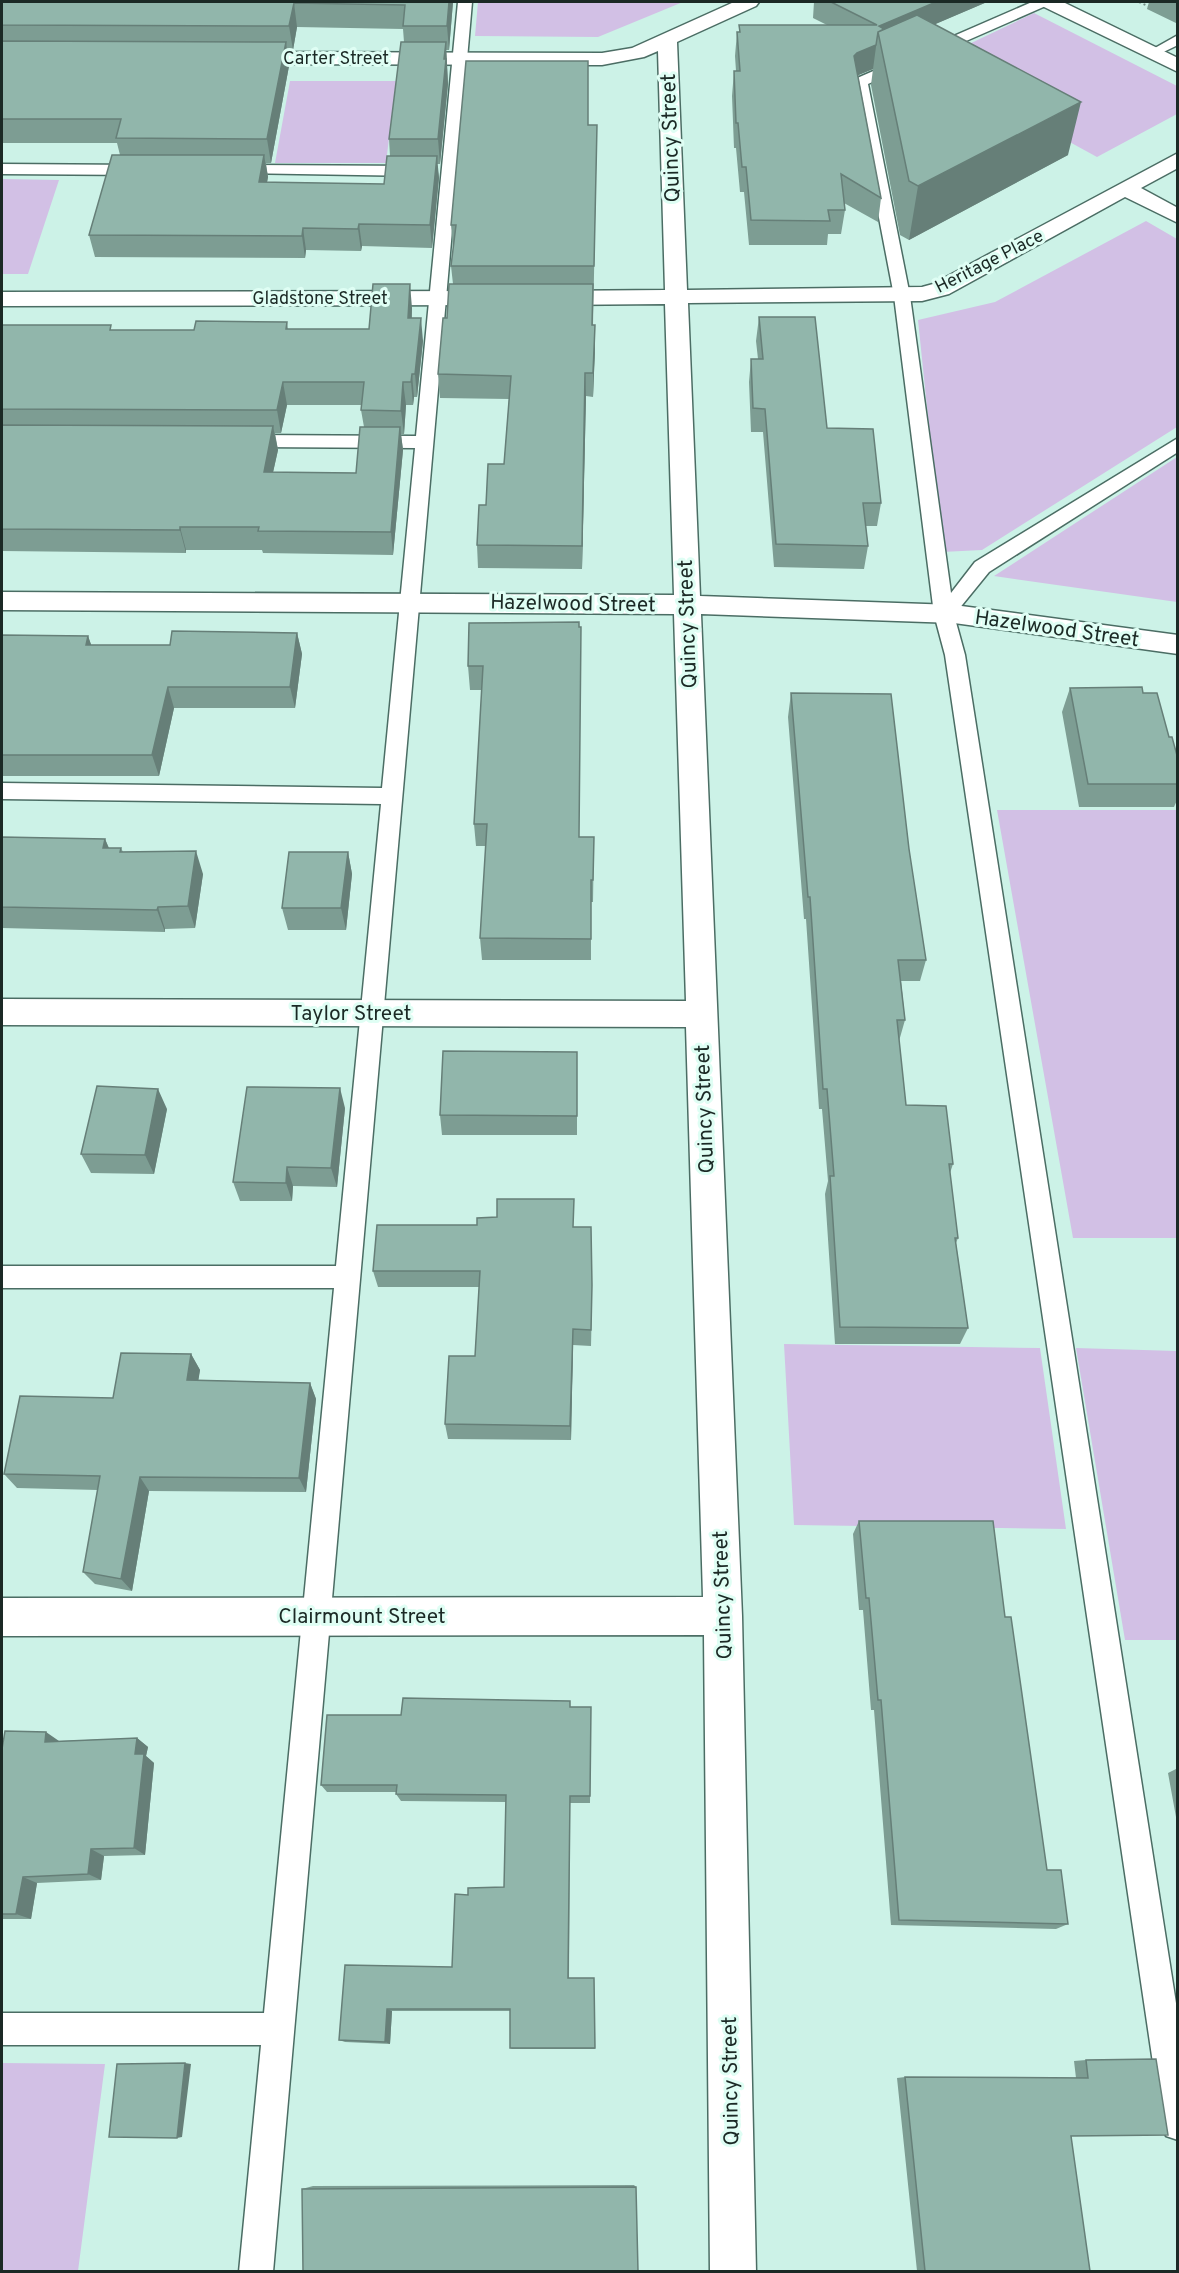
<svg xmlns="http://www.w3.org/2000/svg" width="1179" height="2273" viewBox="0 0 1179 2273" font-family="Overpass,sans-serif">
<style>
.green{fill:#d2c0e5}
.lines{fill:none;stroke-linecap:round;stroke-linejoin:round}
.lane-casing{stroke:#4b6d64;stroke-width:3}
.street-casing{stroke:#4b6d64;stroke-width:3}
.path{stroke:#748e86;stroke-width:2;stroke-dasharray:2 3;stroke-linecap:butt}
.lane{fill:#fff;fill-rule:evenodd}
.street{fill:#fff;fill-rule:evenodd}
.wall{fill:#7d9d93;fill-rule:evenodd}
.shaded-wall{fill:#667f78}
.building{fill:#91b6ab;stroke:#667f78;stroke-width:1.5}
.labels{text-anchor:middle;stroke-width:6;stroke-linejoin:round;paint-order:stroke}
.far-street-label{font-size:18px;fill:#1b2925;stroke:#dffef4}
.street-label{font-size:21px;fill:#1b2925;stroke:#dffef4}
</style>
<rect width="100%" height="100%" fill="#ccf2e7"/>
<path class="green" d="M478 2H683L598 37 475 36Z
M1034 13 1177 86V114L1097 157 927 64Z
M290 81H396L386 163H275Z
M2 179 59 180 28 274H2Z
M1146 221 1177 239V427L982 550 942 552 918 320 995 302Z
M1177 457V602L994 576Z
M997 810H1177V1238H1073Z
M784 1344 1040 1348 1066 1529 794 1525Z
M1076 1348 1177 1351V1640H1125Z
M2 2063 105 2064 78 2271H2Z"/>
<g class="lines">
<g class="lane-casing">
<path id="lane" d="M458 2H472L273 2272H239L261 2045H2V2013H264L334 1288H2V1266H336L381 804 2 799V783L382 788 415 448 243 447 237 445 234 441 237 437 243 435 416 436Z
M1032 2H1050L1048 5 868 84 910 296 951 593 975 562 1178 438V452L989 572 954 615 965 655 1178 2016V2140L1166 2136 1162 2124 945 655 934 614 894 296 853 82 855 79Z
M1178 35V45L1153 57 1146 53Z
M2 164 141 165 149 170 141 175 2 174Z
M236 165 417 166 425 171 417 176 231 173 228 170 231 167Z"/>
</g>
<g class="street-casing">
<path id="street" d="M734 2H759L756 6 677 42 687 290 922 287 933 284 1178 153V168L1141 188 1178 208V223L1125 197 949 294 922 301 688 303 700 596 954 605 1178 635V654L954 623 701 614 742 1616 756 2272H710L704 1635 2 1636V1598L703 1597 686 1027 2 1025V999L686 1001 674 614 2 610V592L674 595 665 304 549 305 541 303 538 298 541 293 549 291 665 290 658 51 644 57 602 65 244 64 237 62 234 58 237 54 244 52 602 53 632 48Z
M1039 2H1063L1178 58V72L1042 6Z
M492 291 500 293 503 298 500 303 492 305 2 306V292Z"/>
</g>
<path class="path" d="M1139 2 1150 7"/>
<use href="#lane" class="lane"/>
<use href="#street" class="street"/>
</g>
<path class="wall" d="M2 2H453L449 50H446L448 84 440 164H437L439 178 432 248 362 246 361 251 306 250 305 258 95 257 89 235 120 155 117 143H2ZM297 27 403 29 404 42 389 139 390 156 384 184 267 182 268 177 266 163H271L289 66 287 50H293Z
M814 2H987L935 24 1068 155 909 240 900 235 871 85 873 69 858 75 881 198 878 222 844 203 845 210 841 234H828L827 245H749L744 192H740L736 148H734L732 96 734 71H736L735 56 737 32H739V25H827L813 18Z
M1149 2H1178V24L1147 9Z
M588 125H597L593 325H595V348L593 397 586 396 582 569 478 568 477 545 486 505 504 464 509 399 440 398 438 374 453 284 451 266 454 248H453L451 225Z
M412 308V318L423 341 417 397H414L413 405H406L404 434H401L403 450 393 555 263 553 262 550H186V553L2 551V325L113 330H194L287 322 288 329H369ZM287 405H362L361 410 364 427 356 473 273 472 278 450 275 433H281Z
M759 317 827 428 881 503 877 526H866L868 546 864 569 774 567 763 432H751L749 382 751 359H758L756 341Z
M469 623 579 837H594L593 902H591V960H482L480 938 486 846H476L474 824 482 690H470L468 666Z
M297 633 302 654 295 708H174L159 776H2V635L88 636 91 645H170Z
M1070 688 1143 693 1169 737 1178 759V798L1174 807H1079L1062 712Z
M791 693 909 849 926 960 920 981H901L905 1020 899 1041 906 1105 953 1164 950 1173 958 1238 956 1243 968 1328 960 1344H835L825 1194 828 1181 822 1109H819L806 919H804L788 717Z
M2 837 105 839 109 848H121L123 852 203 874 195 928 165 929V932L2 928Z
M348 852 352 874 346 930H288L282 908Z
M577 1052V1135H442L440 1115Z
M345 1108 337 1187 293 1186 292 1201H240L233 1182Z
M167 1109 154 1174 91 1173 81 1154Z
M574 1227 592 1301 591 1346 573 1345 571 1440 448 1439 445 1424 475 1356 479 1287H378L373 1271Z
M191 1354 200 1370 198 1380 310 1383 316 1399 306 1492 149 1491 132 1591 95 1584 83 1572 98 1490 17 1488 4 1474 113 1398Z
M859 1521 1005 1617 1047 1870 1068 1924 1056 1929 891 1925 874 1710H871L863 1610H859L853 1534Z
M570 1707H591L590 1803H570L569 1978H594L595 2049H512L510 2048V2011H392L390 2044 345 2042 339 2040 452 1967 468 1895 504 1887 506 1802 401 1801 396 1794V1792H327L321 1785 401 1715Z
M137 1738 148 1747 146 1756 154 1763 145 1855 104 1856 101 1880 37 1883 31 1919H2V1749L59 1741Z
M1178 1768V1828L1168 1773Z
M1156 2059 1071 2136 1090 2271H917L897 2078 905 2077 1076 2078 1074 2061 1086 2060Z
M634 2185 636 2187 302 2189 313 2186Z"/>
<path class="shaded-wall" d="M449 2H453L449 50 447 26Z
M936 2H987L896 41 878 32 873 69 854 77V56L879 26Z
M294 3 297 27 293 50 289 26Z
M286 42 289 66 271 163 267 139Z
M446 42 448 84 440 164 438 139Z
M1081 102 1068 155 909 240 918 186Z
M264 155 268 177 263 204 259 182Z
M437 156 439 178 432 248 430 225Z
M359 224 362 246 361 251 358 229Z
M303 228 306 250 305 258 302 236Z
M410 284 412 308 410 341 408 318Z
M421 318 423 341 417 397 415 374Z
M595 325V348L593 397V373Z
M585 373 586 396 582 569V546Z
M412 374 414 397 413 405 411 382Z
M283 382 287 405 281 433 277 410Z
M403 382 406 405 404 434 401 411Z
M273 426 278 450 268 495 264 472Z
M400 427 403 450 393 555 391 532Z
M180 527 186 550V553L180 530Z
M297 633 302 654 295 708 290 687Z
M88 636 96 658 86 645Z
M168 687 174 708 159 776 152 755Z
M105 839 114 861 103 848Z
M196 851 203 874 195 928 188 906Z
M348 852 352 874 346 930 341 908Z
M158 907 165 929V932L157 910Z
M340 1088 345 1108 337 1187 331 1168Z
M158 1089 167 1109 154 1174 145 1155Z
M287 1167 293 1186 292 1201 286 1183Z
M573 1329V1345L571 1440 570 1426Z
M191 1354 200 1370 196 1396 187 1380Z
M310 1383 316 1399 306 1492 299 1478Z
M140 1477 149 1491 132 1591 121 1579Z
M46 1732 59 1741 58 1751 45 1742Z
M137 1738 148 1747 146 1756 154 1763 145 1855 134 1848 135 1754Z
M91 1849 104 1856 101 1880 88 1874Z
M23 1877 37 1883 31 1919 16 1914Z
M387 2009 392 2011 390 2044 385 2042Z
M185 2063 191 2064 182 2137 177 2138Z"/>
<path class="building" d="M2 2H449L447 26H403L405 5 294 3 289 26 2 25Z
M831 2H936L879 26 884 29 878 32 876 45 857 53 854 56 881 198 841 174 845 210H828L830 221 751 220 746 167H742L738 123H736L734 71H740L737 32H740L739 25H877Z
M917 15 1081 102 918 186 909 181 878 32Z
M2 41 286 42 267 139 116 138 121 119H2Z
M401 42H446L444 59H446L438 139H389Z
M466 61H588V125H597L594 266H451L456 225H451Z
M112 155H264L259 182 384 184 387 156H437L430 225 359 224 358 229 303 228 302 236 89 235Z
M373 284H410L408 318H421L415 374H412L411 382H403L401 411 361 410 364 382H283L277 410 2 409V325H111L110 330H194L196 321 287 322 286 329H369Z
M449 284H593L592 325H595L593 373H585L582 546 477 545 479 505H486L488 464H504L511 376 438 374 443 318H447Z
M759 317H815L827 428 873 429 881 503H863L868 546 776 544 765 409 753 408 751 359H763Z
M2 425 273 426 264 472 356 473 360 427H400L391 532 258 531 259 527H180V530L2 529Z
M579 622V627H581L579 837H594L593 880H591V939L480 938 487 824H474L483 666H468L469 623Z
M172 631 297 633 290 687H168L152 755H2V635L88 636 86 645H170Z
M1142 687 1143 693H1157L1169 737H1172L1178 759V784H1088L1070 688Z
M791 693 891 694 909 849 926 960H898L905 1020H897L906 1105 946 1106 953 1164H949L958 1238H955L968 1328 840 1327 830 1176H834L827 1089H823L810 897H808Z
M2 837 105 839 103 848H121L120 852 196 851 188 906 158 907 157 910 2 907Z
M289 852H348L341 908H282Z
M443 1051 577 1052V1116L440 1115Z
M97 1086 158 1089 145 1155 81 1154Z
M247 1087 340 1088 331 1168 287 1167 286 1183 233 1182Z
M497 1199H574L573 1227H591L592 1285 591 1330 573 1329 570 1426 445 1424 449 1356H475L480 1271H373L377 1225H477V1218L497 1217Z
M121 1353 191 1354 187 1380 310 1383 299 1478 140 1477 121 1579 83 1572 100 1476 4 1474 20 1396 113 1398Z
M859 1521H993L1005 1617H1011L1047 1870H1061L1068 1924 899 1920 881 1700H878L869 1598H866Z
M403 1698 570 1701V1707H591L590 1796H570L568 1978H594L595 2048H510V2009H387L385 2042 339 2040 345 1965 452 1967 455 1894 468 1895V1888L504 1887 506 1795 396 1794 397 1785H321L327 1715H401Z
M5 1731 46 1732 45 1742 137 1738 135 1754H144L134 1848 91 1849 88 1874 23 1877 16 1914H2V1749Z
M1156 2059 1168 2135 1071 2136 1090 2271H925L905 2077 1088 2078 1086 2060Z
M185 2063 177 2138 109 2137 117 2064Z
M636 2187 638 2271H303L302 2189Z"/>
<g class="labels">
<g class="far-street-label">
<text x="336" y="64">Carter Street</text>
<text transform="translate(989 261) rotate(-27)" y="6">Heritage Place</text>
<text x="320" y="304">Gladstone Street</text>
</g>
<g class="street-label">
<text transform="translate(670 138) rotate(-92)" y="7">Quincy Street</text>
<text transform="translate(573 603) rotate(1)" y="7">Hazelwood Street</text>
<text transform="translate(687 624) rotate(-92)" y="7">Quincy Street</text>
<text transform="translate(1057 628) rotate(8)" y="7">Hazelwood Street</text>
<text x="351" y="1020">Taylor Street</text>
<text transform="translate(704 1109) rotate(-92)" y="7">Quincy Street</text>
<text transform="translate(722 1595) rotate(-92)" y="7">Quincy Street</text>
<text x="362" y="1623">Clairmount Street</text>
<text transform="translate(730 2081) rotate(-91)" y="7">Quincy Street</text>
</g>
</g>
<rect width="1179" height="2273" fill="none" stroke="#1b2925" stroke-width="6"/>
</svg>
